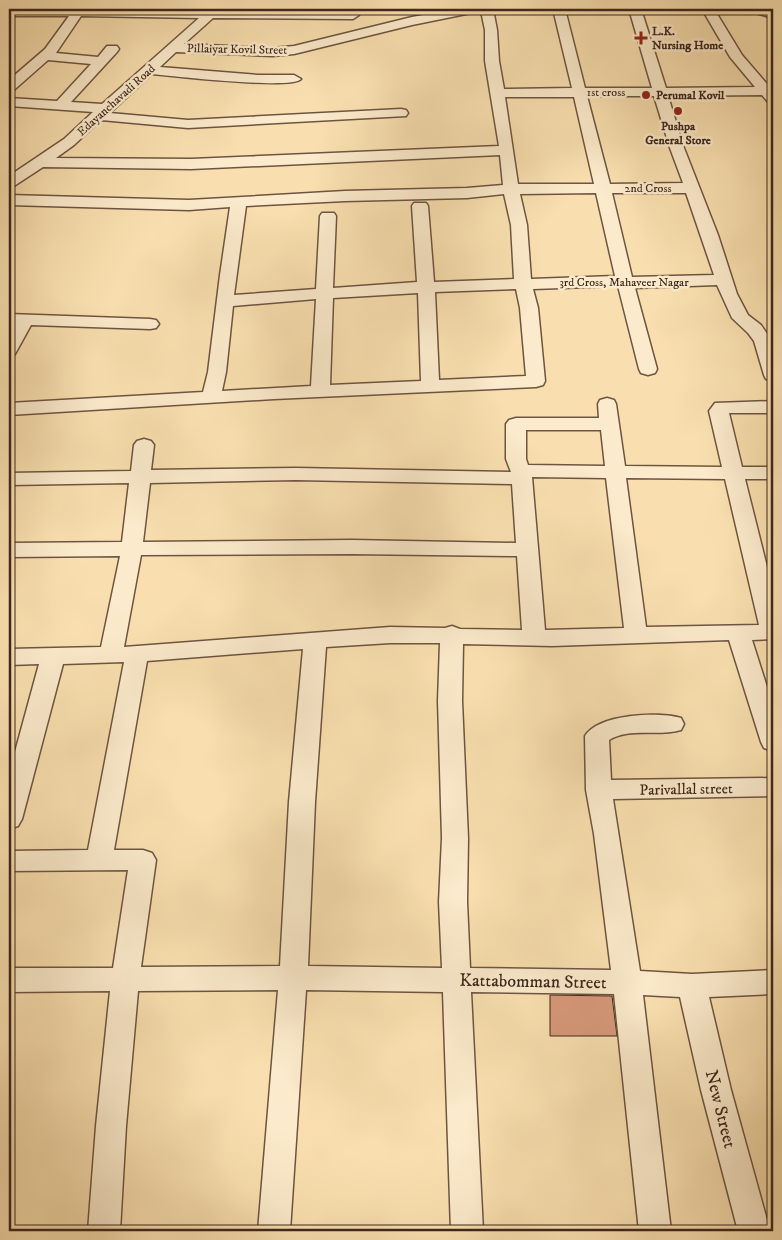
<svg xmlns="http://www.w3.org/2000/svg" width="782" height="1240" viewBox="0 0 782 1240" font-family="'IM FELL DW Pica',serif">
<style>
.building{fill:#d7997a;stroke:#3e271c}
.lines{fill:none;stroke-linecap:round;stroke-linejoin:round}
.minor-casing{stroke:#6d5541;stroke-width:3}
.path{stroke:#3e271c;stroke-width:2;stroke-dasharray:2.5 1;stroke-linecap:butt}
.minor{fill:#fbeacb;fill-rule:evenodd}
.poi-dot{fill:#8f2418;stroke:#fbeacb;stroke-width:2}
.labels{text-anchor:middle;stroke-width:5;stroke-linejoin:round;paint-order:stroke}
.far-poi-label{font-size:12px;font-weight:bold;fill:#3e271c;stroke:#fbeacb;text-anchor:start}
.far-street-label{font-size:12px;fill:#3e271c;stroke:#fbeacb}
.street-label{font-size:15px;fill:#3e271c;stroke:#fbeacb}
.near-street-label{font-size:18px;fill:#3e271c;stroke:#fbeacb}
</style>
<rect width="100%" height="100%" fill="#f9dfaf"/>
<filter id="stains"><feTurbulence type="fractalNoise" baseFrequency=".004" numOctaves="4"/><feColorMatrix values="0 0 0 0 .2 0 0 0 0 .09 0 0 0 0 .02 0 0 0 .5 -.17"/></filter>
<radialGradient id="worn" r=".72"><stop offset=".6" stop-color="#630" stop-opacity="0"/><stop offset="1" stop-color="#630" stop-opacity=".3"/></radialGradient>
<path class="building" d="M550 995 612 996 617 1036H550Z"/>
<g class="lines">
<g class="minor-casing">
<path id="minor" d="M9 9 207 10 222 9 221 11H353L359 15 353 19 213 18 184 44 273 48 294 46 412 17 457 9H493L497 30 499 61 504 89 572 88 553 9H565L585 88H652L629 9H641L666 88 755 87 730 57 702 9H714L742 55 773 91V103L768 102 762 95 668 96 684 148 718 235 737 294 748 315 761 325 772 341 773 380 766 379 764 375 754 341 748 333 732 318 717 285 635 288 657 369 655 373 648 375 641 373 639 369 618 286 533 289 538 308 545 381 543 385 536 387 274 399 9 415V403L203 392 208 372 220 275 230 207 189 210 9 205V195L189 200 345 191 467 188 503 185 500 155 191 169 43 167 14 186 9 188V176L64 139 93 112 9 106V98L57 101 91 64 48 60 14 90 9 91V80L45 49 69 16H9ZM481 11 485 30V61L499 146 191 159 56 158 74 145 101 120 188 128 406 116 408 113 406 110 401 109 188 120 110 113 152 74C172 76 292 90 301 79L294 75H258L160 67 176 52 273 56 294 54 412 25ZM81 16 199 18 102 104 71 102 117 52 119 49 117 46H107L98 57 56 53ZM587 96H654L670 148 683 183 610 184ZM505 97H574L594 184H518ZM596 193 615 276 531 279 527 225 520 194ZM612 193H686L714 275 632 277ZM504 194 511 225 514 279 434 282 428 206 426 203H414L412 206 417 282 333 288 336 216 334 213H322L320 216 316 289 234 295 246 206 345 201 467 198ZM516 289 520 308 526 376 439 380 435 292ZM418 293 421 381 330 385 333 298ZM316 299 311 386 222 391 226 372 233 306Z
M750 9 773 10V18L752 12Z
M9 314 150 319 156 320 159 324 156 328 150 329 31 325 15 354 9 355V333L13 324H9Z
M607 398 614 400 616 404 625 466 722 467 709 411 715 403 773 401V413H729L742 467H773V479H745L773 591V639L752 640 773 706V751L764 748 761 742 729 640 552 646 463 644 462 701 468 838 467 902 470 968 611 970 594 834 586 790 585 736C598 714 658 711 681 718L684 724 681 730C658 737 630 727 609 740L611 780 773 778V796L613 799 640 971 692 974 773 970V994L709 997 731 1090 770 1231H738L701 1090 680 997 643 995 671 1231H639L614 994 471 992 483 1231H451L443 992 306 990 290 1231H258L278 990 138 991 126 1126 120 1231H88L96 1126 110 991 9 992V968H113L128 870 9 871V851L88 850 124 662 63 664 22 819 18 826 9 829V774L39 664 9 665V649L101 647 120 556 9 557V543L122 542 129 483 9 485V473L131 471 134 445 137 441 144 439 151 441 154 445 151 470 296 468 511 472 506 459V424L509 420 516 418H599L598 404 600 400ZM526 430H601L605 466 528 465 526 459ZM532 477 606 478 624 628 545 630ZM626 478 725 479 759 625 646 627ZM296 480 512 484 516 543 352 540 143 542 150 483ZM352 554 517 556 522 630 460 629 452 626 445 628 390 627 124 647 141 555ZM390 643H440L438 701 442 838 439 902 442 968 308 966 315 802 326 647ZM303 649 289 802 280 966 141 967 156 860 152 853 143 850H114L147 661Z"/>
</g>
<path class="path" d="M773 43V46"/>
<use href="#minor" class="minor"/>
</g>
<g class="poi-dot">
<path d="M638.5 30.5h5v5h5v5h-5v5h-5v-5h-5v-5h5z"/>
<circle cx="646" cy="95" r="5"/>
<circle cx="678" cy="111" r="5"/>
</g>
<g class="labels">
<g class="far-poi-label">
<text x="652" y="35">L.K.<tspan x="652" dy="14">Nursing Home</tspan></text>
<text x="656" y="99">Perumal Kovil</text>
<text x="678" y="130" text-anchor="middle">Pushpa<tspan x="678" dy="14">General Store</tspan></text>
</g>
<g class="far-street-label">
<text transform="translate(237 49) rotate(1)" y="4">Pillaiyar Kovil Street</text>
<text x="606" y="96">1st cross</text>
<text transform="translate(116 100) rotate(-42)" y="4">Edayanchavadi Road</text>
<text x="648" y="192">2nd Cross</text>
<text x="624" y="286">3rd Cross, Mahaveer Nagar</text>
</g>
<g class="street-label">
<text transform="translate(686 789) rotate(-1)" y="5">Parivallal street</text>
</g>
<g class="near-street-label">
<text transform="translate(533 981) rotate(1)" y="6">Kattabomman Street</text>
<text transform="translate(721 1109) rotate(76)" y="6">New Street</text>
</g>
</g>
<rect width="782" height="1240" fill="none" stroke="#f9dfaf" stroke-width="30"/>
<rect x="10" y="10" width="762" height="1220" fill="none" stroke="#3e271c" stroke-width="2.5"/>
<rect x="15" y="15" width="752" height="1210" fill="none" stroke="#3e271c"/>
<rect width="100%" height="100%" filter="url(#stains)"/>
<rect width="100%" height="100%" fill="url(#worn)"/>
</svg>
